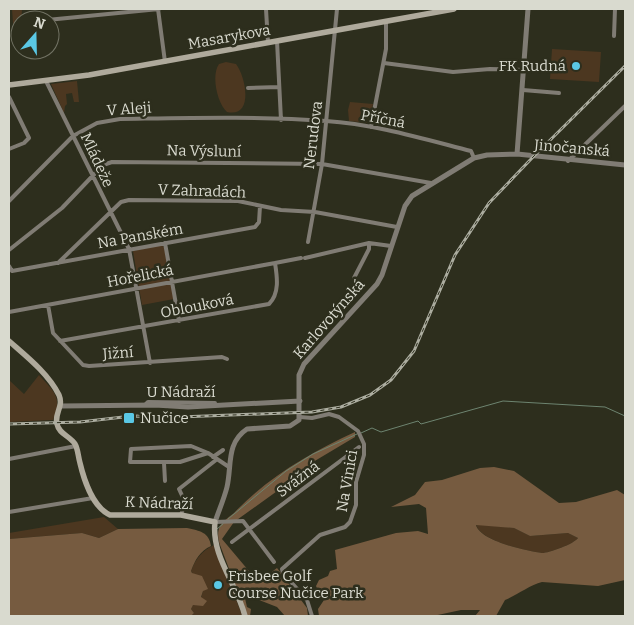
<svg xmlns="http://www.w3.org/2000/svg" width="634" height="625" viewBox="0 0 634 625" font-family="Bitter,serif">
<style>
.green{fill:#4c3720}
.forest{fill:#765b40;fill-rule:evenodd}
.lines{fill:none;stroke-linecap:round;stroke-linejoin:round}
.stream{stroke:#6d8470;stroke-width:1}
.minor{stroke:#807c74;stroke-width:4}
.tertiary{stroke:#807c74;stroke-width:5}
.secondary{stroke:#afaa9c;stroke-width:5.5}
.rail-casing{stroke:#acada0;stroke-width:3}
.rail{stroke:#2d2e1d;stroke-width:1;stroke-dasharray:4;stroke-linecap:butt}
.poi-dot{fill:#5ac8e5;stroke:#2d2e1d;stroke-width:2}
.labels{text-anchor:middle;stroke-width:5;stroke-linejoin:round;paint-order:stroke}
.street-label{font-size:15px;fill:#d9dacf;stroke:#2d2e1d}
.poi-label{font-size:15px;fill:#d9dacf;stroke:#2d2e1d;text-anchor:start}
</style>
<rect width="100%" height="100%" fill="#2d2e1d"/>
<path class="green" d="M12 9H22L20 40 14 37Z
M552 49 601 52 599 82 550 79Z
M226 62 236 64C246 77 254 118 227 112 217 103 211 75 219 64Z
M77 81 79 102H74L72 93 66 94 67 104 65 106 64 113 51 84Z
M350 102 373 104 369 123 349 121 348 110Z
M161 245 164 247 174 299 142 305 133 251Z
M39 375C54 392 63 397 53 420L9 422V380L24 394Z
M104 517 118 529 99 538 82 533 9 539V533Z
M476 524 514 528 530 536 568 533 578 538C574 544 549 553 542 553 527 551 479 541 476 524Z
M214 545 241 612 243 616H191L194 613 191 609 193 604 206 601 201 598 203 591 191 571C196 558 202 551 214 545Z"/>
<path class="forest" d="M355 432V437L313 462 298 476 234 522 222 539 254 577 261 580 277 568 307 608 308 616H285L277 607 244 594 247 607 251 609 250 616H247L220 545C218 539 217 532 220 526 223 521 229 517 234 513 267 478 311 452 355 432Z
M494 467 514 471 559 503 576 502 617 490 625 495V580L598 586 542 582C530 585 517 595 505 600L496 616H475L480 610H461L433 616H319L318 609 324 600 321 597 316 586 319 580 328 576 330 571 337 569 335 550 396 533 418 531 428 534 426 508 419 504 391 507 415 495 425 482 442 480 480 468ZM476 525 514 528 530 536 568 533 578 538C574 544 549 553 542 553 527 551 480 541 476 525Z
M187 528C200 531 209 532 211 546 200 551 195 560 191 571L192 573 202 576 208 589 203 591 201 597 207 601 203 606 193 605 191 609 194 613 191 616H9V539L82 533 99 538 118 529Z"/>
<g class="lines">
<path class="stream" d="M361 433 372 428 381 432 418 421 421 424 503 401 605 407 625 416
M228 519 286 471 313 454 357 434
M217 529 223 524"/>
<path class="minor" d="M158 9 165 62
M266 9 268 43
M47 20 159 9
M614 36 615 9
M277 41 281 120
M384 63 453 72 490 69 524 70
M46 81 129 249 150 363
M248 88 279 87
M523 90 559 93
M9 97 29 138 24 143 9 149
M371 127 386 49V21
M568 161 625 106
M9 201 73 136 97 123 120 119C188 118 258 116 326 121 374 124 424 139 471 151L474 158
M308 242 322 164 337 9
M165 243 179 321
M9 250 62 208 103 165 112 162 322 164 431 183
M305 258 369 243 391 246
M58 263 121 202 129 200 238 201 281 210 315 212 397 227
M9 266 12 271 255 227 259 222 260 206
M354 278 369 249V243
M48 305 53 333 83 365 89 366 222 357 227 359
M9 312 275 263
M60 341 269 304C280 293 277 276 275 263L301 258
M145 405 148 402 215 403V405
M300 417 312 418 329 414 339 417 358 431 364 444V455L356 482V505L350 522 345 527 320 535 282 569 283 573 307 600 312 616
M208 453 180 462H130L131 449 191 446 208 453 229 467
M213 457 223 450
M9 459 76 446
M164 463 165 481
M9 512 93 498
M181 515 185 502 179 489 216 460
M215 522 243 521 274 562
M232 542 359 447"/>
<path class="tertiary" d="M517 154 528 9
M61 406 155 405 188 407 300 401
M215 522C219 510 224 499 227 487 232 465 226 443 247 429L290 426 299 420V375L304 364 377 284 382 275 405 206 412 196 474 158 487 155 517 154 625 165"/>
<path class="secondary" d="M9 85 89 75 454 9
M9 341C26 356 48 373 59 395 64 407 54 413 57 424 59 434 70 436 75 444 78 449 78 456 80 463 84 480 93 507 110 515H181L215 522C211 556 237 584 245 616"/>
<g class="rail-casing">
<path id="rail" d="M9 424 80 422 132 416 180 417 312 412 341 407 370 395 391 380 414 351 455 255 489 203 533 157 625 66"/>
</g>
<use href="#rail" class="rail"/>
</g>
<g class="poi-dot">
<circle cx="576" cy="66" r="5"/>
<rect x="123" y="412" width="12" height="12" rx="2.5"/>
<circle cx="218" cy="585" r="5"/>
</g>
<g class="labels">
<g class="street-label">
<text transform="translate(229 37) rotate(-10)" y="5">Masarykova</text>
<text transform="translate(129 109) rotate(-4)" y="5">V Aleji</text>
<text transform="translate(383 119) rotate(11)" y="5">Příčná</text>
<text transform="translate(313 135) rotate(-83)" y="5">Nerudova</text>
<text transform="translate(572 148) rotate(5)" y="5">Jinočanská</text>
<text transform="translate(204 151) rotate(1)" y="5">Na Výsluní</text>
<text transform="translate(97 160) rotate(65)" y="5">Mládeže</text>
<text transform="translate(202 191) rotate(2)" y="5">V Zahradách</text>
<text transform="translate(140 236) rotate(-10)" y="5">Na Panském</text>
<text transform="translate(140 276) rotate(-11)" y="5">Hořelická</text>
<text transform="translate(197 306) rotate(-11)" y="5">Oblouková</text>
<text transform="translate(329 319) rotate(-49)" y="5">Karlovotýnská</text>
<text transform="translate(118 353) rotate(-4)" y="5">Jižní</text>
<text x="181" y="397">U Nádraží</text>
<text transform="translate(298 479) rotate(-37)" y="5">Svážná</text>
<text transform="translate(347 481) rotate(-80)" y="5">Na Vinici</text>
<text transform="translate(159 503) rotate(2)" y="5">K Nádraží</text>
</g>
<g class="poi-label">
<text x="566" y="71" text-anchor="end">FK Rudná</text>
<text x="140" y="423">Nučice</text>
<text x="228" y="581">Frisbee Golf<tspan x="228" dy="17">Course Nučice Park</tspan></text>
</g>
</g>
<rect width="634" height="625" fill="none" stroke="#d9dacf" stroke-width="20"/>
<g transform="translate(35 35) rotate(20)"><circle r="24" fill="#2d2e1d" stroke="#727364"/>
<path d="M0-4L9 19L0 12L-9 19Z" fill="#5ac8e5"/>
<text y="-8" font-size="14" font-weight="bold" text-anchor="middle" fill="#d9dacf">N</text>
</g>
</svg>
